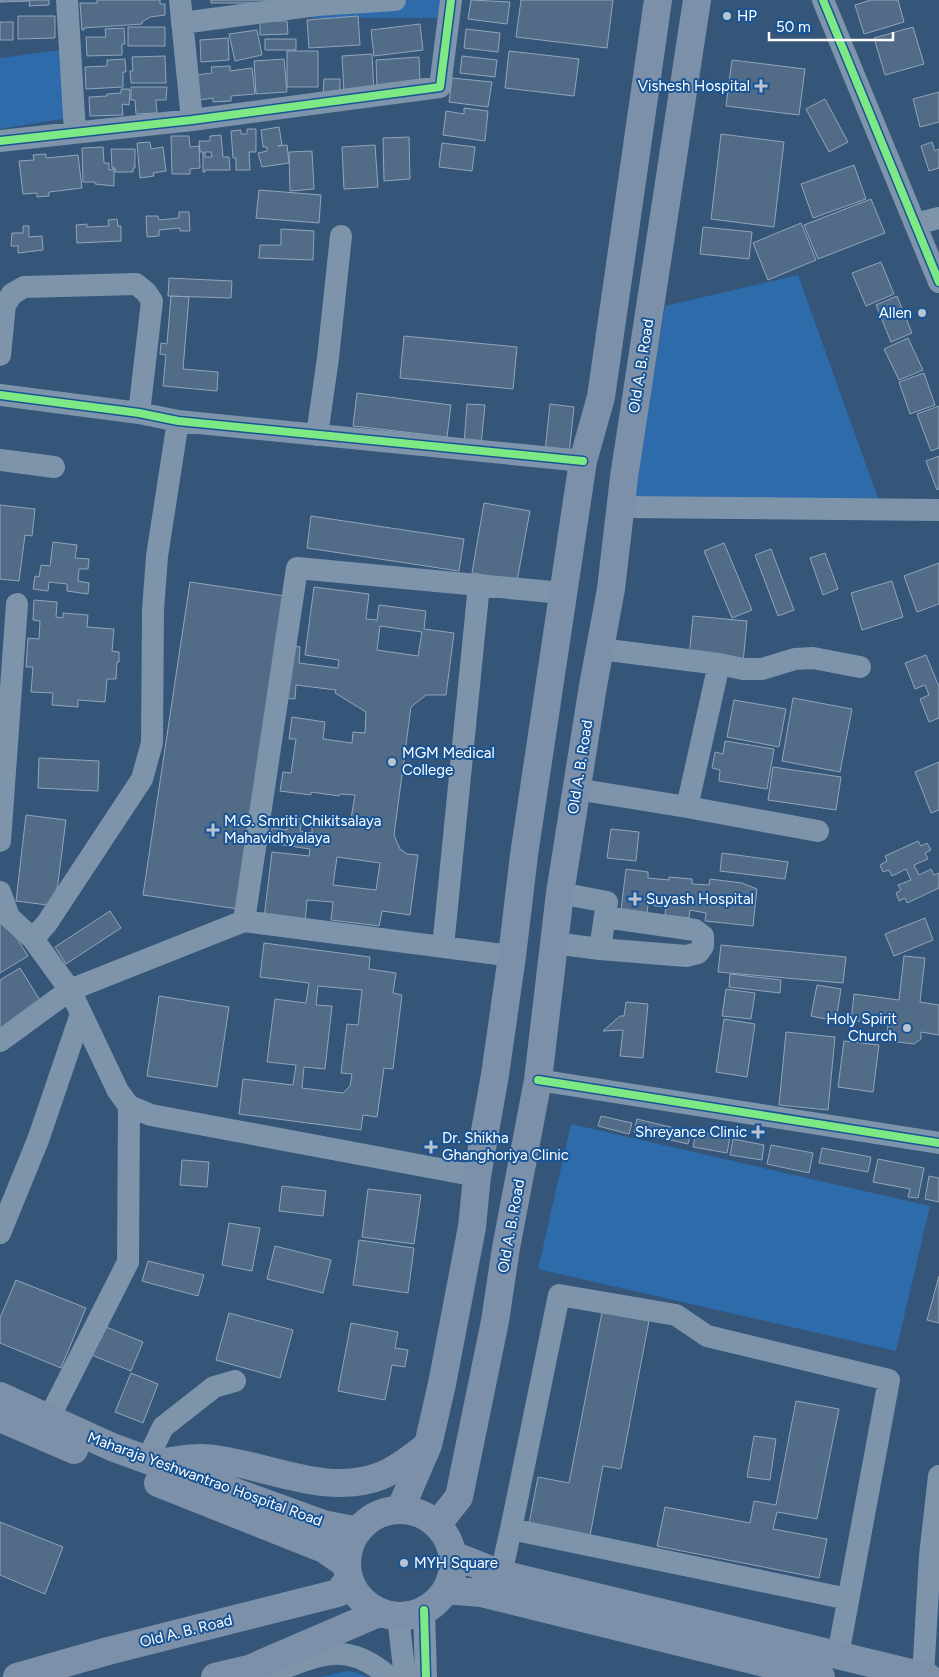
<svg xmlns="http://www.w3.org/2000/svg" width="939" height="1677" viewBox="0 0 939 1677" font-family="Figtree,sans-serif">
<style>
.green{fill:#2e6bab}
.building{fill:#526c88;stroke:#92a5b9;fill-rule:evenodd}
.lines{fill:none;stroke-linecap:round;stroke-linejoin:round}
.minor{stroke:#7e94ab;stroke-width:22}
.major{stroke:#7c91a9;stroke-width:28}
.cycleway-casing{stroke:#195495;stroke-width:11}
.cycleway{stroke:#7ce984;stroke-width:8}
.poi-dot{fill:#b8c4d0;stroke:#195495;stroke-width:2}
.labels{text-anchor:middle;stroke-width:4;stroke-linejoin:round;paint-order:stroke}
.poi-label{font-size:15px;fill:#fff;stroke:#195495;text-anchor:start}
.street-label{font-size:15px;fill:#fff;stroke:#195495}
</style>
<rect width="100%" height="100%" fill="#355579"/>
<path class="green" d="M313 0H448L445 18H311Z
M60 50 69 118 0 129V58Z
M798 275 879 501H633L665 306Z
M571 1124 930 1206 896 1351 538 1269Z
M347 1671 356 1672 367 1677H321Z"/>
<path class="building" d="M0 0H49V5L29 6 30 1 0 2Z
M97 0H160V4H165V15L150 17 142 22V24L84 28V30H82L80 3H97Z
M211 0H283V3H211Z
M471 0 510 2 507 24 468 19Z
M521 0H613L607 48 516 37Z
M871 0H898L904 22 864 34 855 5Z
M18 16H55V38L18 39Z
M358 16 360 45 309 48 307 20Z
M260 21H287L288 34 260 35Z
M0 22H13V40H0Z
M420 24 423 50 374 56 371 30Z
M128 27H165V46H128Z
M913 27 924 64 885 75 874 38Z
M124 28 125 44H122V55L87 56 86 37H106L105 29Z
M466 29 500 33 498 52 464 48Z
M257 30 262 55 235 61 229 34Z
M228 38 229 60 201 62 200 40Z
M265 39H296V50H265Z
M287 51H318V87H287Z
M509 51 579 59 574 96 505 88Z
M372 54 374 92 344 93 342 56Z
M165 56 166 83H131L130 71H133L132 57Z
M462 56 497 60 495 77 460 73Z
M419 57 420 83 377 88 376 60Z
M125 59 126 72H123V87L86 89 85 67 107 66V60Z
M284 59 287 92 256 94 254 61Z
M732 60 805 69 799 115 726 106Z
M230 66V71L252 68 255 94 231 96V101L213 102V98L199 100 196 75 212 73 211 67Z
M452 78 492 82 488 107 449 102Z
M324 79H340V93L323 97Z
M131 87H167L166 100H156L157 113 136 114 135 100H131Z
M121 89H129L130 92 129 105 122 104 123 115 90 116 89 97 107 96V94L121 93Z
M939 92V122L920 127 913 99Z
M825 99 848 142 829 152 806 109Z
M464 108 488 111 485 141 443 135 446 111 464 114Z
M279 127 282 145 278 146 287 145 289 163 262 167 258 153 267 151V147H263L261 130Z
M247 129H256V152H249L250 170H236V158H233L231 131 241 130V134H247Z
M721 134 784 142 774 227 711 219Z
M221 135 223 157H229L230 170H205V172H203V152H200L199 141H210V136Z
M171 136H189L190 147 199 146 200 168 190 169V174H172Z
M409 137 410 179 384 181 383 138Z
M150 142 151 149 163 147 166 171 153 173 154 176 140 178 137 143Z
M932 142 935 151 939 149V168L929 171 921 146Z
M442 143 475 147 472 171 439 167Z
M375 145 378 187 344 189 342 147Z
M103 147 104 163H109V170L114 169V186L95 184V182H83L82 148Z
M111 149H135V168H133V172H115V168H112Z
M312 151 314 189 290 191 289 152Z
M205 152H211L212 157H205Z
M46 154V158L78 155 82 188 49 192V196L37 197V193L23 194 19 161 34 160 33 155Z
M854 165 866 199 813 218 801 184Z
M259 190 321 195 319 223 256 218Z
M871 199 885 233 818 259 804 225Z
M179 212H189L190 231H180V228L159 230V236L147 237 146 216H158L159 220 179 218Z
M117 219 118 226H121V241L77 243 76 225 87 224V227L109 226 108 220Z
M801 223 816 260 768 280 753 243Z
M23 226H29V237L42 236 43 250 18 253V246H11L12 233H23Z
M703 227 752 232 749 259 700 254Z
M281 229 314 231 313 260 259 258 260 245H281Z
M881 262 894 294 866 306 852 273Z
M169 278 232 281 231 298 168 296Z
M171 296 189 297 183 369 218 372 217 391 163 386 166 355 160 354 161 343 167 344Z
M897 296 912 333 891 342 876 305Z
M404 336 517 347 513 389 400 378Z
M908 338 923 370 899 380 884 349Z
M924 373 935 405 910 414 899 382Z
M357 393 451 405 447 437 353 426Z
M467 404 485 405 481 445 464 444Z
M550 404 574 407 569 454 545 451Z
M939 406V448L931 451 917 414Z
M939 456V489L937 490 926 461Z
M484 503 530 511 517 581 472 573Z
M0 505 35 509 32 536 25 535 19 581 0 579Z
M311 516 464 539 459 571 307 548Z
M53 542 77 545 75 558 89 559 88 569H79L78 581 89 583 88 594 67 591V584L49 582 48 591 33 589 35 576 39 577 41 565 50 566Z
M724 543 752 610 732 618 704 551Z
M771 549 794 610 778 616 755 555Z
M825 553 838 589 823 595 810 558Z
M939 563V604L917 612 904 576Z
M892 581 903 617 862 630 851 593Z
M190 582 285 596 238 909 143 895Z
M314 587 369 594 366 619 377 620 379 605 426 611 424 629 454 633 446 695H426L411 707 394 835 400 849 407 854 418 855 410 915 382 911 379 926 331 920 333 902 307 900 305 923 264 918 272 852 309 856 310 849 270 843 272 828 287 830 288 817 302 819 300 831 312 833V823L351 819 355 795 340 794 339 796 311 792V795L280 791 283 772 291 773 296 739H289L292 717 325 722 323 739 352 743 353 732 365 733 366 712 335 693 336 690 296 685 295 699 279 698 287 645 300 647 299 663 338 668 339 660 305 655ZM380 626 422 632 418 656 377 650ZM337 857 380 863 376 890 333 885Z
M34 600 57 602 56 617 63 618V613L88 615 87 627 114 629 112 651 119 652V662H117L116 679H107L105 702 78 700V707L52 705 53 693 31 692 33 667H26L28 638 39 639 40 621 33 620Z
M693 616 747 621 743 663 689 657Z
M926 655 939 687V718L929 722 920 699 929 695 925 685 915 689 905 663Z
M793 698 852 709 840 772 782 761Z
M734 700 786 709 779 747 727 737Z
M725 741 774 749 767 789 719 781 720 770 712 768 715 752 723 754Z
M39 758 99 761 98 791 38 788Z
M939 762V810L931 813 915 772Z
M773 767 841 777 836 810 768 800Z
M26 815 66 820 55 906 16 901Z
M611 829 639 832 636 861 607 858Z
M918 841 921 846 927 843 931 850 925 853 928 859 914 865 919 875 931 869 934 875 939 873V888L907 903 905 898 899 901 896 893 901 890 898 885 911 880 906 869 892 876 889 870 883 872 880 865 887 861 885 856Z
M722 853 788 862 785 879 720 871Z
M626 869 648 872V878L669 880V877L692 879V884L709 885 710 879 742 883 757 889 753 926 705 921 706 913 690 910 689 918 665 915 666 907 648 905 647 913 621 910Z
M110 911 121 928 66 964 55 947Z
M925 918 933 940 894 956 885 934Z
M6 921 28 956 0 973V924Z
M264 943 370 957 369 969 396 973 393 993 402 995 393 1069 384 1068 377 1117 363 1115 361 1130 239 1114 243 1079 293 1085 296 1065 267 1062 275 999 306 1003 309 983 260 977ZM318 986 362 990 358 1025 347 1024 341 1073 352 1074 350 1086 343 1093 302 1088 304 1067 325 1069 332 1006 316 1005Z
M721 945 846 957 843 983 718 972Z
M904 956 925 958 920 1002 939 1005V1035L921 1032V1039L914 1044 890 1041 887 1034 888 1025 851 1020 854 994 899 1000Z
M20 968 43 1005 0 1031V980Z
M730 974 781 980 780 993 729 987Z
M817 985 841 989 836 1021 811 1016Z
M726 989 755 993 751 1019 722 1016Z
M159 996 229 1007 217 1087 147 1076Z
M626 1002 648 1004 643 1058 620 1056 623 1030 603 1031 620 1016H624Z
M724 1019 755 1024 747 1077 716 1072Z
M786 1032 835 1037 828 1110 779 1105Z
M844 1041 879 1045 873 1092 838 1087Z
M601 1116 632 1123 629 1134 598 1126Z
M637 1119 691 1132 688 1144 634 1132Z
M696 1131 730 1137 727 1153 693 1147Z
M733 1139 764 1145 762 1160 730 1155Z
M771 1145 813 1153 809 1173 767 1164Z
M822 1148 871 1157 868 1172 819 1163Z
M878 1159 924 1168 918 1198 908 1197 910 1189 873 1182Z
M182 1160 209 1162 207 1187 180 1185Z
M929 1176 939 1178V1202L925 1199Z
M282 1186 326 1191 323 1216 279 1211Z
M368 1189 421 1195 414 1244 362 1237Z
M229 1223 260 1228 252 1271 222 1265Z
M359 1240 414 1248 408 1293 353 1285Z
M275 1246 331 1260 323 1293 267 1279Z
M148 1261 204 1275 198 1296 142 1281Z
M939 1276V1323L927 1320Z
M16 1280 86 1308 61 1368 0 1343V1318Z
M602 1312 649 1321 621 1469 603 1466 590 1536 529 1524 538 1477 569 1483Z
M229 1313 293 1330 280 1378 216 1360Z
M351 1323 398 1332 395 1348 408 1350 405 1367 392 1365 385 1400 338 1391Z
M101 1325 143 1342 131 1371 89 1354Z
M131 1373 158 1384 143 1423 115 1412Z
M796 1401 839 1409 817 1519 777 1512 773 1529 827 1539 819 1578 657 1546 665 1507 750 1523 754 1501 776 1505Z
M754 1436 776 1439 770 1480 747 1477Z
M0 1522 63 1547 45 1594 0 1575Z"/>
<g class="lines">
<path class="minor" d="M67 0 75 132
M180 0 192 120
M823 0 939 282
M182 23 317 5 395 0
M0 141 192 120 440 87 451 0
M915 224 939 218
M0 355 5 305 12 294 24 287 136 284 146 292 152 301 139 413
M0 395 139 413 178 421 583 461
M178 421 157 556 153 610 152 743 142 779 47 923 33 939 70 990 118 1091 129 1106 151 1115 477 1176
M317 435 328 358 341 236
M0 460 54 467
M621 507 939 510
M719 664 743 669H762L795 659 813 658 860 667
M576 789 687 807 719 664 600 649
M687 807 818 831
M0 841 17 604
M0 892 9 917 33 939
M244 921 512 956
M554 943 600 949 607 902 560 893
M443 947 479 585
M600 949 686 956 698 953 703 946V936L695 930 605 917
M0 1041 70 990 244 921 297 568 563 593
M538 1080 939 1143
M0 1233 38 1140 81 1014
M49 1418 128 1262 129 1106
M147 1460 163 1427 214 1387 235 1381
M501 1574 511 1529
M424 1610 426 1677
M398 1616 405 1677
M838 1655 889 1380 707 1336 676 1315 559 1295 511 1529 848 1599
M268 1674C316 1657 344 1637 389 1677
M923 1676 930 1556 939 1476"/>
<path class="major" d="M0 1396 112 1447 323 1524 358 1531
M0 1418 74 1450
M160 1463C181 1459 200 1456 221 1460 274 1468 330 1497 383 1475 399 1468 414 1456 428 1445
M158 1483 324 1549 347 1565
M400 1510 428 1445 442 1384 472 1227 477 1176 495 1075 512 956 524 855 583 461 601 397 658 0
M347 1563a53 53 0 1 1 106 0a53 53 0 1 1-106 0Z
M437 1525 459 1497 495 1321 506 1248 538 1080 560 893 593 686 611 589 624 477 697 0
M453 1555 501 1574 928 1677
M446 1590 481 1593 821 1677
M17 1677 108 1651 338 1593 349 1579
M215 1677 249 1669 381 1612"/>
<g class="cycleway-casing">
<path id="cycleway" d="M823 0 939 282
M0 141 192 120 440 87 451 0
M0 395 139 413 178 421 583 461
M538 1080 939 1143
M424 1610 426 1677"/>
</g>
<use href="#cycleway" class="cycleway"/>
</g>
<g class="poi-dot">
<circle cx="727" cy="16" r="5"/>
<path d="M758.5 78.5h5v5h5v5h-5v5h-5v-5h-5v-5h5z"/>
<circle cx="922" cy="313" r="5"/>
<circle cx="392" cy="762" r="5"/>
<path d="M210.5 822.5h5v5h5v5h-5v5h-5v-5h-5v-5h5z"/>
<path d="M632.5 891.5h5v5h5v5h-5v5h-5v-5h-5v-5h5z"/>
<circle cx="907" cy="1028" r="5"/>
<path d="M755.5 1124.5h5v5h5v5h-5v5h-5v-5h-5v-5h5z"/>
<path d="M428.5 1139.5h5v5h5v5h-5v5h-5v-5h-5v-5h5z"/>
<circle cx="404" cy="1563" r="5"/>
</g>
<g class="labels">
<g class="poi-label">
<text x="737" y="21">HP</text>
<text x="750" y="91" text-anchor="end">Vishesh Hospital</text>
<text x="912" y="318" text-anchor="end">Allen</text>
<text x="402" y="758">MGM Medical<tspan x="402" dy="17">College</tspan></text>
<text x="224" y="826">M.G. Smriti Chikitsalaya<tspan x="224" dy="17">Mahavidhyalaya</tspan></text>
<text x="646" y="904">Suyash Hospital</text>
<text x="897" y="1024" text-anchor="end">Holy Spirit<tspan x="897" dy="17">Church</tspan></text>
<text x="747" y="1137" text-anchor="end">Shreyance Clinic</text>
<text x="442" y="1143">Dr. Shikha<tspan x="442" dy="17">Ghanghoriya Clinic</tspan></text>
<text x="414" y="1568">MYH Square</text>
</g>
<g class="street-label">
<text transform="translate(641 366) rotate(-81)" y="5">Old A. B. Road</text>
<text transform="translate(580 767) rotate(-81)" y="5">Old A. B. Road</text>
<text transform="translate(511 1226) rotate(-80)" y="5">Old A. B. Road</text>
<text transform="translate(205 1479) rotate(20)" y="5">Maharaja Yeshwantrao Hospital Road</text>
<text transform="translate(186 1631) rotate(-14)" y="5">Old A. B. Road</text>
</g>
</g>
<path d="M769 32v8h124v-8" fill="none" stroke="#ffffff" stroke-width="2.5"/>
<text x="776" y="32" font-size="15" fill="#ffffff" stroke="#195495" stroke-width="4" paint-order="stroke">50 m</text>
</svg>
